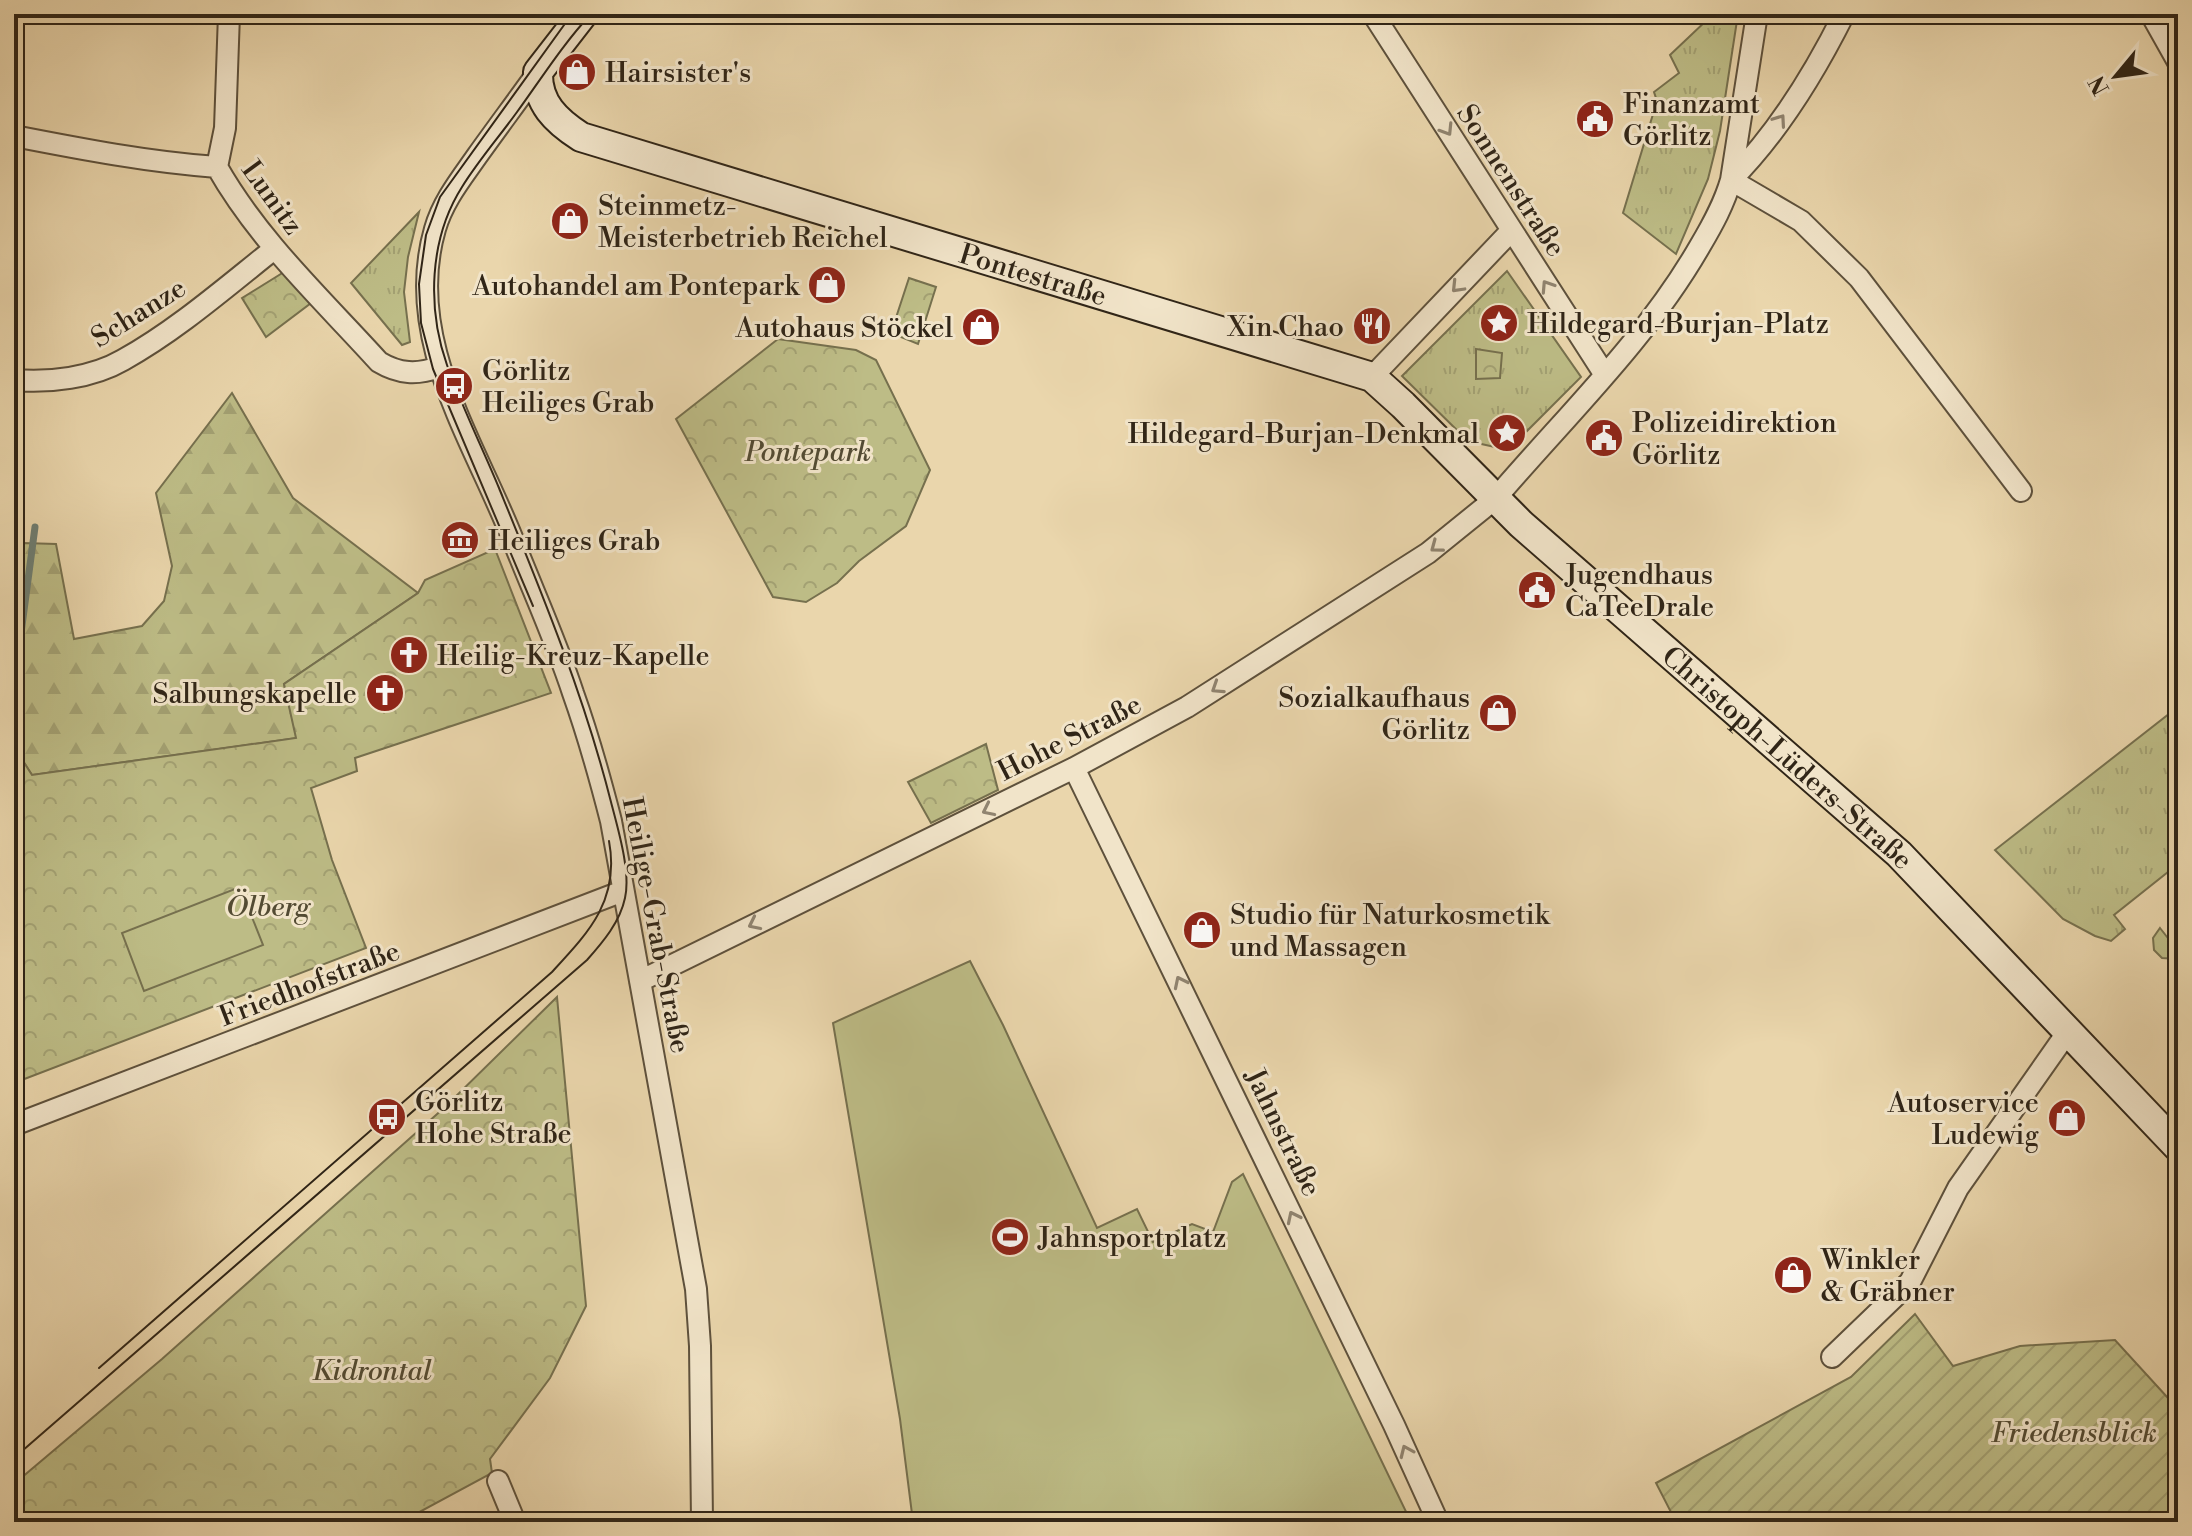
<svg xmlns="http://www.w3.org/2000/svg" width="2192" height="1536" viewBox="0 0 2192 1536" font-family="'Libre Bodoni',serif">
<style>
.grass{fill:url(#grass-tufts);stroke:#76704e;stroke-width:2}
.forest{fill:url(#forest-firs);stroke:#76704e;stroke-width:2}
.park{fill:url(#park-crowns);stroke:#76704e;stroke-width:2}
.garden{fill:url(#garden-furrows);stroke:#76704e;stroke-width:2}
.pitch{fill:#bdbc86;stroke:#76704e;stroke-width:2}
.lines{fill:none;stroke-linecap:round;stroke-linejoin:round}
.stream{stroke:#6e7e72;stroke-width:7}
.street-casing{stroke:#5e513c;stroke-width:24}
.secondary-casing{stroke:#302517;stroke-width:32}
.street{stroke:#f1e4c9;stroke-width:20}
.secondary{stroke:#f1e4c9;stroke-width:28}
.tram{stroke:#302517;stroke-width:2}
.oneway{stroke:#908470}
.labels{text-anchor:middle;stroke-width:6;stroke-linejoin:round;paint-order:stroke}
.poi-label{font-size:28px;fill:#302517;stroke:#f1e4c9;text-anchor:start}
.street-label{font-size:28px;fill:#302517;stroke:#f1e4c9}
.park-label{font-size:28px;font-style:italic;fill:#534b33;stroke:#f1e4c9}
</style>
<defs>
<pattern id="grass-tufts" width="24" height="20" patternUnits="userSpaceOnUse" patternTransform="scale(2)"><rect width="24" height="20" fill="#bdbc86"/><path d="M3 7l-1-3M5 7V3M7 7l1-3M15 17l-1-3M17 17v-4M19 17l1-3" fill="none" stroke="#a3a173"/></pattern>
<pattern id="forest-firs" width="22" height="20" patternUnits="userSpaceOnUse" patternTransform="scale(2)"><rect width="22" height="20" fill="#bdbc86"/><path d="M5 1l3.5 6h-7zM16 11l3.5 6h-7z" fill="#a3a173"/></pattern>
<pattern id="park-crowns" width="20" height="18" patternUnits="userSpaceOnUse" patternTransform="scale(2)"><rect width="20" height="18" fill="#bdbc86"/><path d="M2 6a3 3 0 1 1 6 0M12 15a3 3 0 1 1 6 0" fill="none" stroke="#a3a173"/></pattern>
<pattern id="garden-furrows" width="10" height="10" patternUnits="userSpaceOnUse" patternTransform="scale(2)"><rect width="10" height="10" fill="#bdbc86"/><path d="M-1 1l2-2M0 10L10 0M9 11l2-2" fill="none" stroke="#a3a173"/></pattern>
</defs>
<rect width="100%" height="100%" fill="#ead6ac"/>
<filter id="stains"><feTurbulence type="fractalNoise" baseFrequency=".0025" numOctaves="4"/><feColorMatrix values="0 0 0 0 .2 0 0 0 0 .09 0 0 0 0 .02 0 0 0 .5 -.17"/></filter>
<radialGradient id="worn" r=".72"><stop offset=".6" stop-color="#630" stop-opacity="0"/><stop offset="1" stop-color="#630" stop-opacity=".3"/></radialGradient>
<path class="grass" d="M1706 14H1738L1720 131 1708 179 1676 254 1623 213 1657 101 1654 92 1679 73 1670 55 1708 19Z
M419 212 408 257 404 292 410 342 402 345 351 283Z
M1507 271 1581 377 1508 450 1468 441 1402 376Z
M2174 710 2178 716V864L2114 915 2125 929 2111 941 2095 936 2063 919 1995 850Z
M2160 928 2178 951 2177 959 2162 958 2154 950 2153 938Z"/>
<path class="forest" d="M232 393 293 498 418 593 284 684 297 738 32 775 14 747V634L23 543 56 544 74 639 142 626 164 601 172 566 156 493Z"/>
<path class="park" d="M284 272 311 303 266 337 242 298Z
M909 278 936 287 918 344 891 333Z
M778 339 856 350 876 360 930 470 906 526 859 561 837 583 806 602 773 597 676 419Z
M1476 349 1502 353 1500 378 1476 379Z
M495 549 551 693 355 758 357 771 311 788 332 860 366 948 14 1083V747L32 775 296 738 284 684 418 593 425 580Z
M986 744 998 790 931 823 908 782Z
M557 997 586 1306 550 1378 490 1459 492 1473 401 1522H14V1484L162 1359 445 1107Z"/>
<path class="garden" d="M14 542 23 543 14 634Z
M1915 1314 1953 1366 2020 1346 2115 1340 2178 1409V1522H1676L1656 1483 1851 1377Z"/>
<path class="pitch" d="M240 887 263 945 144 991 122 933Z
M970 961 1003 1025 1097 1228 1137 1209 1153 1242 1192 1224 1213 1232 1232 1182 1243 1174 1411 1522H913L900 1419 833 1023Z"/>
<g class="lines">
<path class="stream" d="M14 686 35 527"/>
<g class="street-casing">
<path id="street" d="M229 14 225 128 217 167C259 241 322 299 379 362 399 374 417 375 439 367
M1373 14 1605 375
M1844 14C1814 74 1778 133 1731 180L1801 221 1859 278 2021 491
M2151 14 2178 62
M538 72C518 100 497 128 477 156 461 179 443 201 435 229 403 339 474 441 513 540 533 591 556 641 573 693 588 735 600 778 611 821L696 1289 700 1346 702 1522
M14 136C81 149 148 162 217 167
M1372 377 1511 231
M14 380C49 383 92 378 123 360 177 330 226 287 274 249
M1074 768 1394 1425 1438 1522
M640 981 1074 768 1187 707 1428 553 1496 498C1566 416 1646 340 1700 246 1713 224 1724 204 1731 180L1757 14
M14 1125 623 891
M1832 1357 1910 1282 1958 1188 2069 1030
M498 1481 515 1522"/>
</g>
<g class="secondary-casing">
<g id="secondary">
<path id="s1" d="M583 14 538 72C537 103 556 121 581 137L1372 377 1403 405 1521 524 1899 854 2178 1147"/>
</g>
</g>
<use href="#street" class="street"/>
<use href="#secondary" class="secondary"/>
<path class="tram" d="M533 606 433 369 421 323 419 284 426 235 440 197 572 14
M99 1368 552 972C589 932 620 900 609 841
M14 1458 587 960C603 942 620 922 625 898 631 872 618 829 611 802 584 695 541 591 499 488 482 447 462 407 447 365 427 308 429 239 462 187 478 161 499 137 517 112 541 79 563 44 591 14"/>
</g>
<defs><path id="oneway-chevron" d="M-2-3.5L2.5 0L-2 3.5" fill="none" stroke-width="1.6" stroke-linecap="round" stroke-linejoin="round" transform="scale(2)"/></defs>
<g class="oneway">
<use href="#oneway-chevron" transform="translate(1780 120) rotate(-55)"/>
<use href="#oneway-chevron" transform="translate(1447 130) rotate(58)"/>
<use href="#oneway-chevron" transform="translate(1547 286) rotate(-123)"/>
<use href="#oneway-chevron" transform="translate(1457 287) rotate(134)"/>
<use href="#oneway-chevron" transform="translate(1436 547) rotate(143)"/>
<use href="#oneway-chevron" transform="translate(1217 688) rotate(147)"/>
<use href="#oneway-chevron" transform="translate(988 810) rotate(154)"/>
<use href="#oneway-chevron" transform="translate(754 924) rotate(154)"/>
<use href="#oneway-chevron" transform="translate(1180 982) rotate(-116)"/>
<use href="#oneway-chevron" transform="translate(1293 1217) rotate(-116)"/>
<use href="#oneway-chevron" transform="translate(1406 1451) rotate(-114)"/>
</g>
<defs>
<g id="shop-disc" transform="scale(2)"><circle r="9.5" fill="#8f2418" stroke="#f1e4c9"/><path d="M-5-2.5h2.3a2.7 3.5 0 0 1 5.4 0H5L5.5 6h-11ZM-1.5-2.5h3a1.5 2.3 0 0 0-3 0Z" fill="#fff"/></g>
<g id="civic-disc" transform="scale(2)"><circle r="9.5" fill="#8f2418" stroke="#f1e4c9"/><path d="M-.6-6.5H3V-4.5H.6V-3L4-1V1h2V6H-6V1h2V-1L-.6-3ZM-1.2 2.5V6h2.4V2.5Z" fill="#fff"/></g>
<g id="sight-disc" transform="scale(2)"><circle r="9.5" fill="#8f2418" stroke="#f1e4c9"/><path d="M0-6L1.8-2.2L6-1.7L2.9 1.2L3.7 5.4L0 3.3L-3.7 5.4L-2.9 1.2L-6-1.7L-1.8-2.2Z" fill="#fff"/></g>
<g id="restaurant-disc" transform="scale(2)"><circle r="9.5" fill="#8f2418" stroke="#f1e4c9"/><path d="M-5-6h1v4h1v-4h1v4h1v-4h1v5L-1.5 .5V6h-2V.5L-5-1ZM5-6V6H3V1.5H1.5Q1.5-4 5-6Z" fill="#fff"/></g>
<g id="bus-disc" transform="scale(2)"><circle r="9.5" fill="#8f2418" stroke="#f1e4c9"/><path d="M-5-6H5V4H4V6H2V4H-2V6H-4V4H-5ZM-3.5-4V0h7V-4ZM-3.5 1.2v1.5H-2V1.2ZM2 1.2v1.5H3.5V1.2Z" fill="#fff"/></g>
<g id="museum-disc" transform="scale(2)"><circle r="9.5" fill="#8f2418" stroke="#f1e4c9"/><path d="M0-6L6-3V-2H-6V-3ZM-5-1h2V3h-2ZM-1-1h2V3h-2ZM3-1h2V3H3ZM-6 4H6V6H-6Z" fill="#fff"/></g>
<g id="church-disc" transform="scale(2)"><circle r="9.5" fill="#8f2418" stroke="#f1e4c9"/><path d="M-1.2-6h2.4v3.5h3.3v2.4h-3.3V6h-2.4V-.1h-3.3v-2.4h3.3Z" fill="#fff"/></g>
<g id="stadium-disc" transform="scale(2)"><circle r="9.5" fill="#8f2418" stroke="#f1e4c9"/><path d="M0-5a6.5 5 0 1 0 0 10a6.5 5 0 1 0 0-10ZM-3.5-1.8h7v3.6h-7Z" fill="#fff"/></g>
</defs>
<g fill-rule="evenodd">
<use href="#shop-disc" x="577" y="72"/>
<use href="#civic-disc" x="1595" y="119"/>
<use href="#shop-disc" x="570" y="221"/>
<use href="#shop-disc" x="827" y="285"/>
<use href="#sight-disc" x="1499" y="323"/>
<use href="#restaurant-disc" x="1372" y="326"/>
<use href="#shop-disc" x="981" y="327"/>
<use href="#bus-disc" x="454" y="386"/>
<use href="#sight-disc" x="1507" y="433"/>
<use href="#civic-disc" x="1604" y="438"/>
<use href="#museum-disc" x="460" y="540"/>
<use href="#civic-disc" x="1537" y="590"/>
<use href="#church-disc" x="409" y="655"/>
<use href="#church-disc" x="385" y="693"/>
<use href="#shop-disc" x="1498" y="713"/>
<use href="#shop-disc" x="1202" y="930"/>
<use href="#bus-disc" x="387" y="1117"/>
<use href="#shop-disc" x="2067" y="1118"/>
<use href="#stadium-disc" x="1010" y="1237"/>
<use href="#shop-disc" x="1793" y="1275"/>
</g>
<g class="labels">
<g class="poi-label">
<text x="605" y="82">Hairsister's</text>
<text x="1623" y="113">Finanzamt<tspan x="1623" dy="32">Görlitz</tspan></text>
<text x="598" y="215">Steinmetz-<tspan x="598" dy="32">Meisterbetrieb Reichel</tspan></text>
<text x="799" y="295" text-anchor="end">Autohandel am Pontepark</text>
<text x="1527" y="333">Hildegard-Burjan-Platz</text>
<text x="1344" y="336" text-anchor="end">Xin Chao</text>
<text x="953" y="337" text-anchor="end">Autohaus Stöckel</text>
<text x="482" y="380">Görlitz<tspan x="482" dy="32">Heiliges Grab</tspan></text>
<text x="1632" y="432">Polizeidirektion<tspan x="1632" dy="32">Görlitz</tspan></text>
<text x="1479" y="443" text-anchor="end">Hildegard-Burjan-Denkmal</text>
<text x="488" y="550">Heiliges Grab</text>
<text x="1565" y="584">Jugendhaus<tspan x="1565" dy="32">CaTeeDrale</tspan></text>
<text x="437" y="665">Heilig-Kreuz-Kapelle</text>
<text x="357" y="703" text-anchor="end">Salbungskapelle</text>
<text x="1470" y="707" text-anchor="end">Sozialkaufhaus<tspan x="1470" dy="32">Görlitz</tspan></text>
<text x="1230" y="924">Studio für Naturkosmetik<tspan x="1230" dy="32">und Massagen</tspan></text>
<text x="415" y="1111">Görlitz<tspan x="415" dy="32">Hohe Straße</tspan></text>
<text x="2039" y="1112" text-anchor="end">Autoservice<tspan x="2039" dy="32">Ludewig</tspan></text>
<text x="1038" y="1247">Jahnsportplatz</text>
<text x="1821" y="1269">Winkler<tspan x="1821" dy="32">&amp; Gräbner</tspan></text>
</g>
<g class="street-label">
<text transform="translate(1512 180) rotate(57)" y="10">Sonnenstraße</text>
<text transform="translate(273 197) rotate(54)" y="10">Lunitz</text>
<text dy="10" stroke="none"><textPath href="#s1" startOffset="628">Pontestraße</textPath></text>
<text transform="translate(138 312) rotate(-32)" y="10">Schanze</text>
<text transform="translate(1069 737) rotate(-27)" y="10">Hohe Straße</text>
<text dy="10" stroke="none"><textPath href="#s1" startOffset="1546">Christoph-Lüders-Straße</textPath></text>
<text transform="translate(657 925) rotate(79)" y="10">Heilige-Grab-Straße</text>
<text transform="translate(309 983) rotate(-21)" y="10">Friedhofstraße</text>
<text transform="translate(1284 1132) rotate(64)" y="10">Jahnstraße</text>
</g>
<g class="park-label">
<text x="808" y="461">Pontepark</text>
<text x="268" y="916">Ölberg</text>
<text x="372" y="1380">Kidrontal</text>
<text x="2074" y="1442">Friedensblick</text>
</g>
</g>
<rect width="2192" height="1536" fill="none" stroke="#ead6ac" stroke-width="48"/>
<rect x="16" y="16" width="2160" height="1504" fill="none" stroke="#302517" stroke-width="4"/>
<rect x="24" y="24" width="2144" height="1488" fill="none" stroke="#302517" stroke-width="2"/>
<g transform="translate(2116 76) rotate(241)" stroke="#f1e4c9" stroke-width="6" paint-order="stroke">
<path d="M0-6L14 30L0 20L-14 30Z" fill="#302517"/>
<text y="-12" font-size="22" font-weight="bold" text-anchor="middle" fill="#302517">N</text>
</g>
<rect width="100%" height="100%" filter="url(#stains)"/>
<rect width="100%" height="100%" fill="url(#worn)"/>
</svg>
